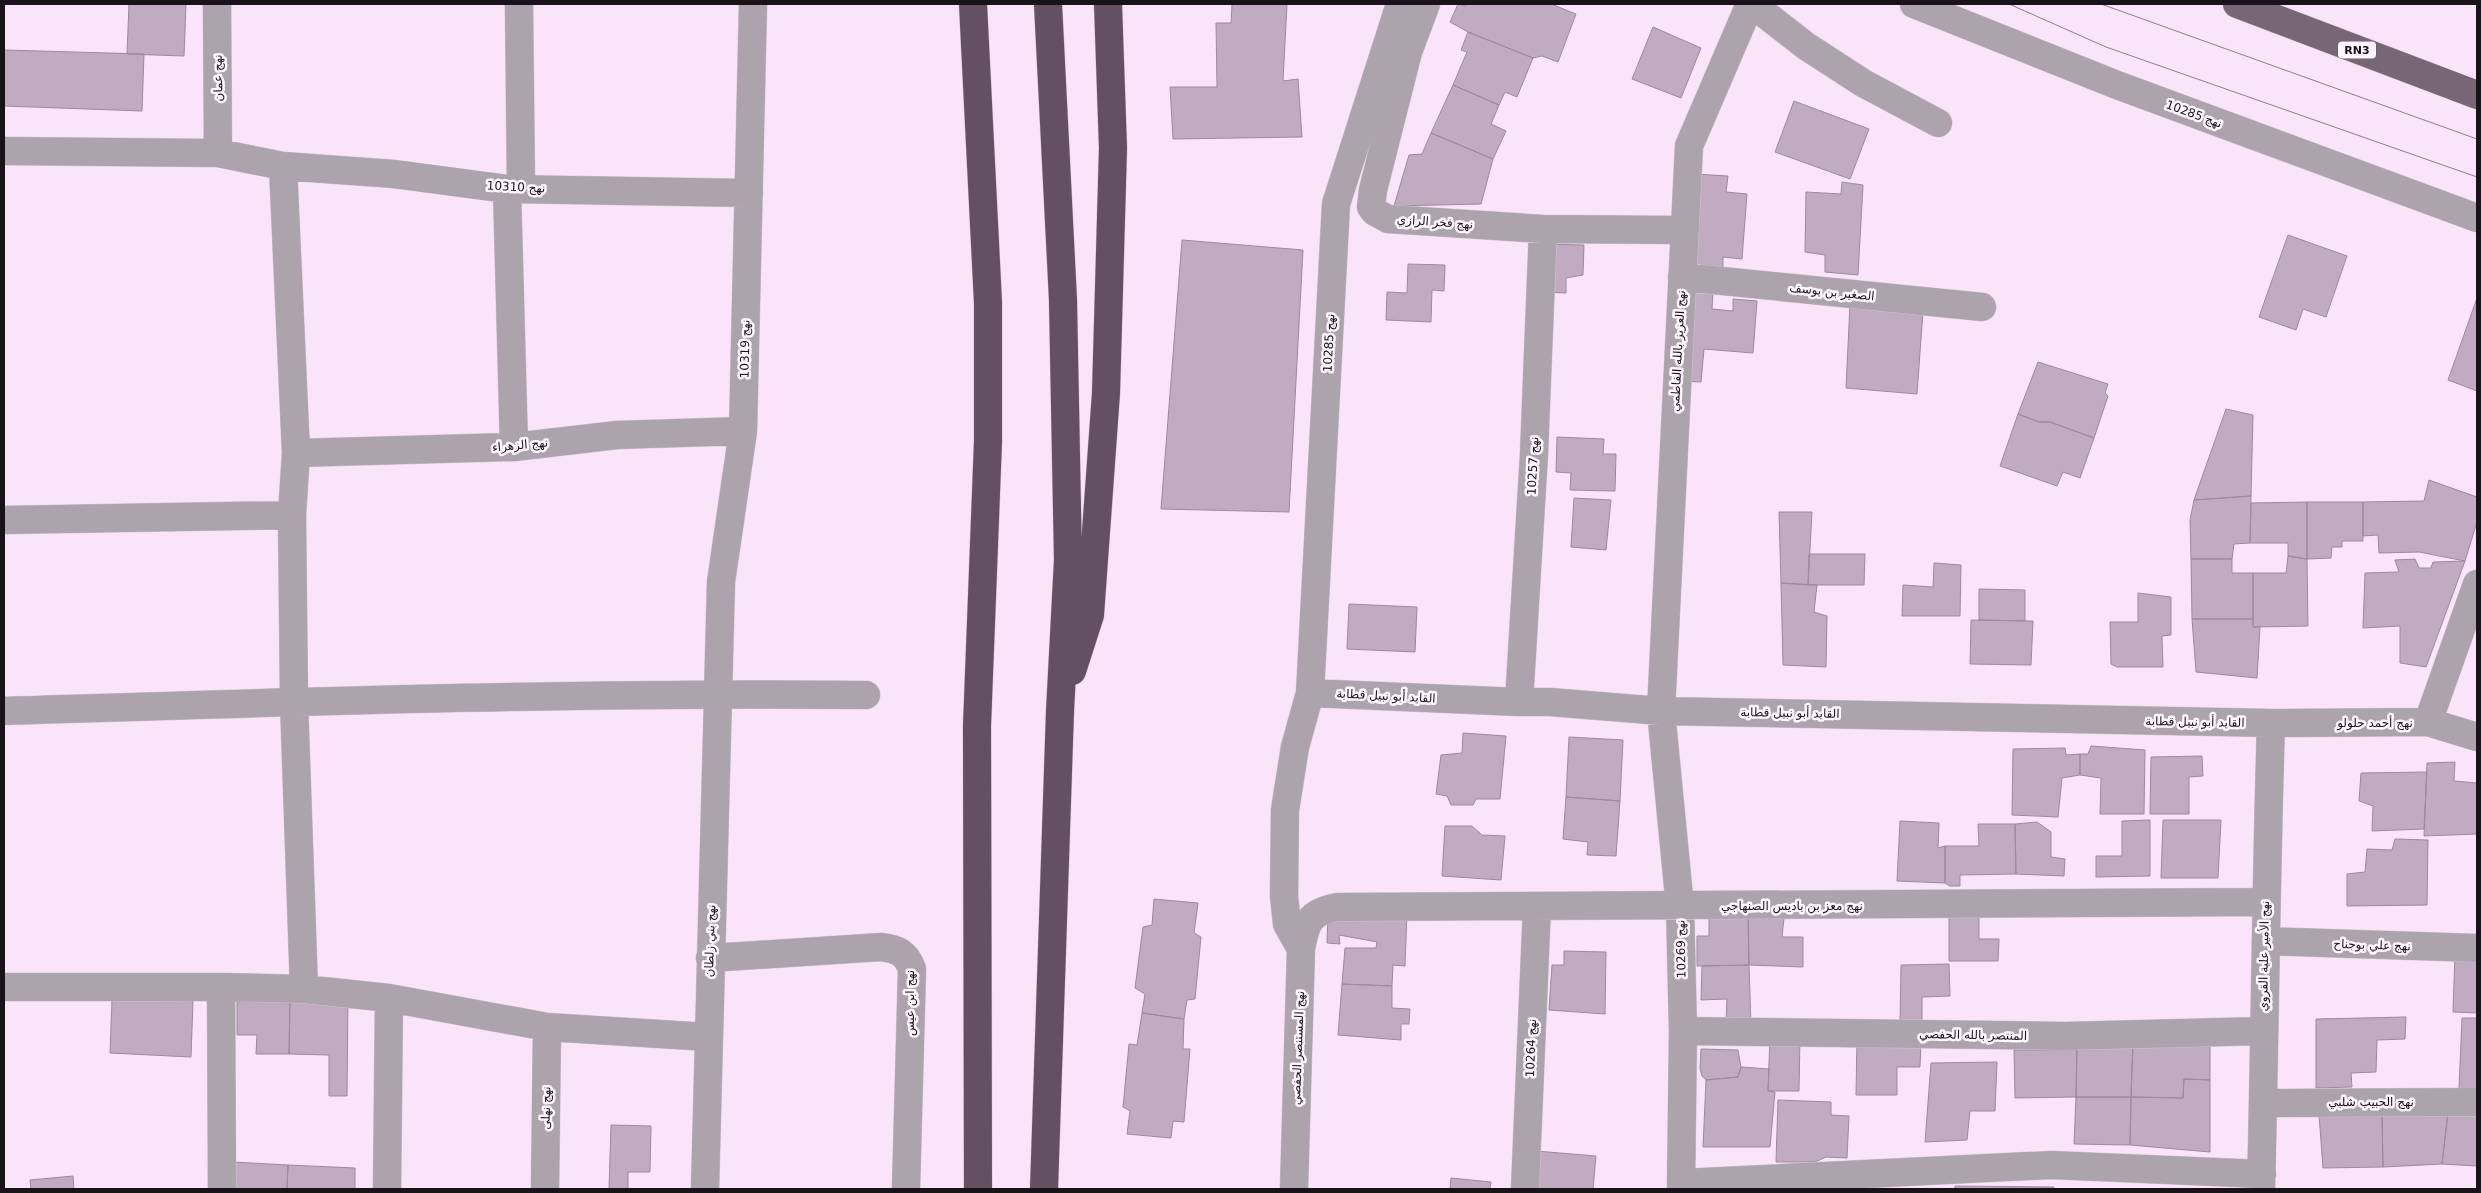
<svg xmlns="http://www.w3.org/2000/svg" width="2481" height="1193" viewBox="0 0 2481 1193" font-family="'DejaVu Sans','Noto Naskh Arabic',sans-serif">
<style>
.building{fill:#c0abc0;stroke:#9d899d}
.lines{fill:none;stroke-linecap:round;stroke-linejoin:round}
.street-casing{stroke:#d6c2d6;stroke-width:29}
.primary-casing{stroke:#d6c2d6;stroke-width:29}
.highway-casing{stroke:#d6c2d6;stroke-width:29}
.street{stroke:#aca3ac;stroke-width:28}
.primary{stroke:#766676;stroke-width:28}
.highway{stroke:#635163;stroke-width:28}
.tram{stroke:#8d7e8d;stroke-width:1}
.labels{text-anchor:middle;stroke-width:5;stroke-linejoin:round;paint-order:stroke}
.shield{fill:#fff6ff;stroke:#5e565e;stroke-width:1}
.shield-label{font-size:11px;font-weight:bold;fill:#191219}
.street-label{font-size:12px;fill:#191219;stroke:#fff6ff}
</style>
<rect width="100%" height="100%" fill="#fae4fa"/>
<path class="building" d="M129 4H186L184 56 127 54Z
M1232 4H1287L1283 81 1298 79 1302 137 1173 139 1170 87H1217L1216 23H1231Z
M1458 4 1466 6 1467 4H1551L1576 14 1558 62 1542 56 1533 58 1468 32 1450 22Z
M1653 27 1701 48 1681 98 1632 79Z
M1468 32 1533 58 1517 97 1505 92 1499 105 1453 85 1467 52 1461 50Z
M4 50 144 54 142 111 4 106Z
M1453 85 1499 105 1491 124 1506 131 1493 159 1431 133Z
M1794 101 1869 129 1850 179 1775 152Z
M1431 133 1493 159 1481 204 1394 206 1409 155 1422 154Z
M1694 174 1728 176 1726 192 1747 194 1742 259 1723 257V267L1687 264Z
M1842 182 1863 185 1858 275 1825 272V255L1805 252 1806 192 1841 194Z
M2288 235 2347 256 2326 317 2303 309 2296 330 2259 317Z
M1182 240 1303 250 1289 512 1161 509Z
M1547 244 1584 245 1583 275 1566 278V293L1545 292Z
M1408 264 1445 265 1444 291 1432 290 1431 322 1386 320 1387 292 1407 293Z
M1688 289 1713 291 1712 309 1733 311V299L1757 301 1753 353 1704 349 1701 382 1680 381Z
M2477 298V391L2448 380Z
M1850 304 1923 311 1917 394 1846 388Z
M2038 362 2108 384 2105 393 2108 396 2094 438 2050 422H2039L2018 414Z
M2226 409 2253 415 2251 496 2194 500Z
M2018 414 2039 422H2050L2094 438 2080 478 2063 472 2057 486 2000 466Z
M1557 437 1604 439 1603 454H1616L1615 491 1570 490 1571 473 1556 472Z
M2429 480 2477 497V522L2465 561 2419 552 2379 553 2378 535 2363 536V502L2424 501Z
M2251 496 2250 543 2234 544 2232 559H2191L2190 520 2194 500Z
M1574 498 1611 500 1606 550 1571 547Z
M2307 502V559L2288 556V543H2250L2251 503Z
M2307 502H2363V541H2342V547H2332L2331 558 2307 559Z
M1779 512H1812L1808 585 1781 583Z
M1809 554H1865L1864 585H1808Z
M2288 556 2307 559 2308 626 2253 627V573H2286Z
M2191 559H2232V573H2253V619H2192Z
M2415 559 2419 568H2431L2433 562 2465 561 2426 667 2400 663V626L2363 628 2365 573 2399 572 2395 560Z
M1934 563 1961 565 1960 616H1902L1903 585 1933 587Z
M1781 583 1817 585 1814 612 1827 616 1826 667 1783 665Z
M1979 589 2025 590V621L1979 620Z
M2138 593 2171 597V635L2162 636 2163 667H2117L2111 664 2110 622H2138Z
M1349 604 1417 607 1415 652 1347 649Z
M2192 619H2253V627H2260L2257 678 2196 672Z
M1971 620 2033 621 2031 665 1970 664Z
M1463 733 1506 736 1500 799H1476L1473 805H1451L1447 796 1436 794 1441 755 1462 753Z
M1569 737 1623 740 1620 801 1566 797Z
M2091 746 2145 750 2144 814H2100L2101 778 2080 775V754H2088Z
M2065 748 2066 755 2080 754V775L2062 778 2058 817 2012 815 2013 749Z
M2202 756 2203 776 2189 777V814H2150L2151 757Z
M2455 762 2454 781 2477 783V834L2424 836 2427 763Z
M2427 772 2424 829 2372 831 2373 806 2359 801 2361 773Z
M1566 797 1620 801 1616 856 1587 855 1588 842 1563 839Z
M2150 820V876L2096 877V856H2122V821Z
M2163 820H2221L2218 878H2161Z
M1900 821 1939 823 1938 848 1945 846V883L1897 881Z
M2037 822 2051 832V857L2065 859 2064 876 2016 874 2015 824Z
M1978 824H2015L2016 874 1960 875V886H1950L1945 883V846H1979Z
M1445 826H1472L1482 835 1505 836 1501 880 1442 876Z
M2395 839 2428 840 2427 905 2347 906V874L2365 872 2367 849 2392 850Z
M1154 899 1198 903 1194 933 1201 937 1195 999 1187 1000 1184 1019 1142 1013 1145 994 1135 988 1143 927 1152 925Z
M1328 911 1407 912 1405 966 1393 965 1392 986 1342 984 1345 948H1376L1377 942 1339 935 1340 944 1327 943Z
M1748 911 1749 965 1697 966V936H1709V912Z
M1979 911V939H1999L1998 961H1949V913Z
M1748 917 1784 918 1782 937H1803V967L1749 965Z
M1564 951 1606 952 1605 1014 1549 1010 1552 965H1564Z
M2455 952H2477V1013L2453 1012Z
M1949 964 1950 996 1922 997V1022H1900L1901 965Z
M1749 965 1751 1026 1726 1025 1727 999 1701 1000 1702 966Z
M1342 984 1392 986V1008L1410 1009 1409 1024H1401V1040L1338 1035Z
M237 997 290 998 289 1054H256L257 1035H237Z
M290 998 348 999 347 1096H329V1055L289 1054Z
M112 1000 193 1001 191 1057 110 1053Z
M1142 1013 1184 1019 1183 1049H1190L1184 1122 1173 1121 1171 1138 1127 1134 1130 1111 1123 1107 1129 1044 1137 1045Z
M2406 1017 2405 1039 2377 1040 2376 1072 2351 1073 2352 1087 2316 1088V1019Z
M2462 1018H2477V1088H2459Z
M1770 1036 1800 1037 1799 1091H1768Z
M1857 1039 1921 1040 1920 1067H1897V1095H1856Z
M2077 1041 2133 1042 2131 1097H2076Z
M2210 1041V1080L2184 1079 2183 1098 2131 1097 2133 1042Z
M1701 1049 1738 1050 1741 1067 1738 1077 1706 1080 1702 1076 1700 1069Z
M2014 1050H2077L2076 1097 2015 1098Z
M1997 1062 1995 1111H1970L1967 1140 1925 1142 1931 1063Z
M1741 1067 1769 1069 1768 1091 1775 1092 1770 1147H1703L1706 1080 1738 1077Z
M2184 1079 2210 1080V1152L2130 1145 2131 1097 2183 1098Z
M2076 1097H2131L2130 1145 2074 1144Z
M1778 1100 1831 1102V1115L1849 1116 1847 1158 1826 1157 1815 1162H1776Z
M2448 1112 2477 1113V1166L2442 1164Z
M2448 1112 2442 1164 2383 1167 2382 1115Z
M2319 1115H2382L2383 1167 2323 1168Z
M611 1125 651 1126 650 1172H628V1189H609Z
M1536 1151 1596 1156 1593 1189H1532Z
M232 1162 288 1165 287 1189H230Z
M288 1165 355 1168V1189H287Z
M73 1176 74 1189H31L30 1180Z
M1451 1178 1491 1182 1490 1189H1450Z
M1955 1186 2054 1187V1189H1955Z"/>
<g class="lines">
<g class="street-casing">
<path id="street" d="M217 4 218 153
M519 4 521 189
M1426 4 1408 52 1373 190 1371 207 1375 212 1388 219 1543 229 1684 230
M1752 4 1806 46 1863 83 1938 123
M1914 4 2117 85 2477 218
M4 151 218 153 283 166 296 453 292 515 294 702 304 989
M283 166 394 174 507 189 749 193
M507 189 514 447
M1682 277 1982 307
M296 453 514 447 617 435 743 431
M4 520 292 515
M1310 693 1519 702H1550L1661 711 2271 723 2428 722 2477 737
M1519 702 1534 454 1543 229
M4 711C291 702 578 692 866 695
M2428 722 2477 584
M2267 941 2477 948
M1301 949 1287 924 1284 896 1285 810 1295 747 1310 693 1336 204 1400 4
M710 958 881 947C898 949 906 953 912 969L906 1189
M4 987H221L304 989 389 998 547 1027 708 1037
M221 987 222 1189
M1683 1031 2065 1036 2263 1031
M2264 1103 2477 1102
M1681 1183 2051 1165 2262 1174
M387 1189 389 998
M545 1189 547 1027
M705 1189 721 582 743 431 753 4
M1294 1189 1301 949C1306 922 1309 912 1338 907L2265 902
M1525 1189 1537 906
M1681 1189 1683 1031 1680 907 1661 711 1689 146 1750 4
M2261 1189C2265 1034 2266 879 2271 723"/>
</g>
<g class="primary-casing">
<path id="primary" d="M2237 4 2477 95"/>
</g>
<g class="highway-casing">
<path id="highway" d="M973 4 988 303V441L977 726 978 1189
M1072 671 1090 615 1106 393 1113 148 1108 4
M1044 1189 1060 711 1068 560 1063 300 1048 4"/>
</g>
<use href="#street" class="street"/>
<use href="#primary" class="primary"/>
<use href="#highway" class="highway"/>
<path class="tram" d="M2009 4 2106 47 2477 177
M2101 4 2477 139"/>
</g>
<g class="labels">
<rect class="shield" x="2338" y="41.5" width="38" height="17" rx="4"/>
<g class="shield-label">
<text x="2357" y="54">RN3</text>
</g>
<g class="street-label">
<text transform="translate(218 78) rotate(-91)" y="4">نهج عمان</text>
<text transform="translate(2194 114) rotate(20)" y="4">نهج 10285</text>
<text transform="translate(516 187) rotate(3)" y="4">نهج 10310</text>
<text transform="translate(1435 222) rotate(4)" y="4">نهج فخر الرازي</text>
<text transform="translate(1832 292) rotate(6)" y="4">الصغير بن يوسف</text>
<text transform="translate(1329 343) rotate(-87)" y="4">نهج 10285</text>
<text transform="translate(745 349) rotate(-89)" y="4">نهج 10319</text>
<text transform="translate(1678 351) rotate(-87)" y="4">نهج العزيز بالله الفاطمي</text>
<text transform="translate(520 445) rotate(-5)" y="4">نهج الزهراء</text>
<text transform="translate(1533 466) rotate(-87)" y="4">نهج 10257</text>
<text transform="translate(1386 696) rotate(3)" y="4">القايد أبو نبيل قطابة</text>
<text transform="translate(1790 713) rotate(1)" y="4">القايد أبو نبيل قطابة</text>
<text transform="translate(2195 722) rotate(1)" y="4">القايد أبو نبيل قطابة</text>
<text x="2375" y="727">نهج أحمد حلولو</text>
<text x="1792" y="910">نهج معز بن باديس الصنهاجي</text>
<text transform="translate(710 941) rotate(-88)" y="4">نهج بني زلطان</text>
<text transform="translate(2372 945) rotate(2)" y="4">نهج علي بوجناح</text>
<text transform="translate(1681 949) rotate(-91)" y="4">نهج 10269</text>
<text transform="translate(2264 956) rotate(-89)" y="4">نهج الأمير علية القروي</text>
<text transform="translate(910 1003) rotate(-90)" y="4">نهج ابن عيس</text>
<text transform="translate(1973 1035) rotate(1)" y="4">المنتصر بالله الحفصي</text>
<text transform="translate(1298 1048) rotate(-88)" y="4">نهج المستنصر الحفصي</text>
<text transform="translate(1531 1048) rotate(-88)" y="4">نهج 10264</text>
<text x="2371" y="1106">نهج الحبيب شلبي</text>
<text transform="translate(546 1108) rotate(-89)" y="4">نهج نهلى</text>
</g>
</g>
<rect width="2481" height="1193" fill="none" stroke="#191219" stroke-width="10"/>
</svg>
